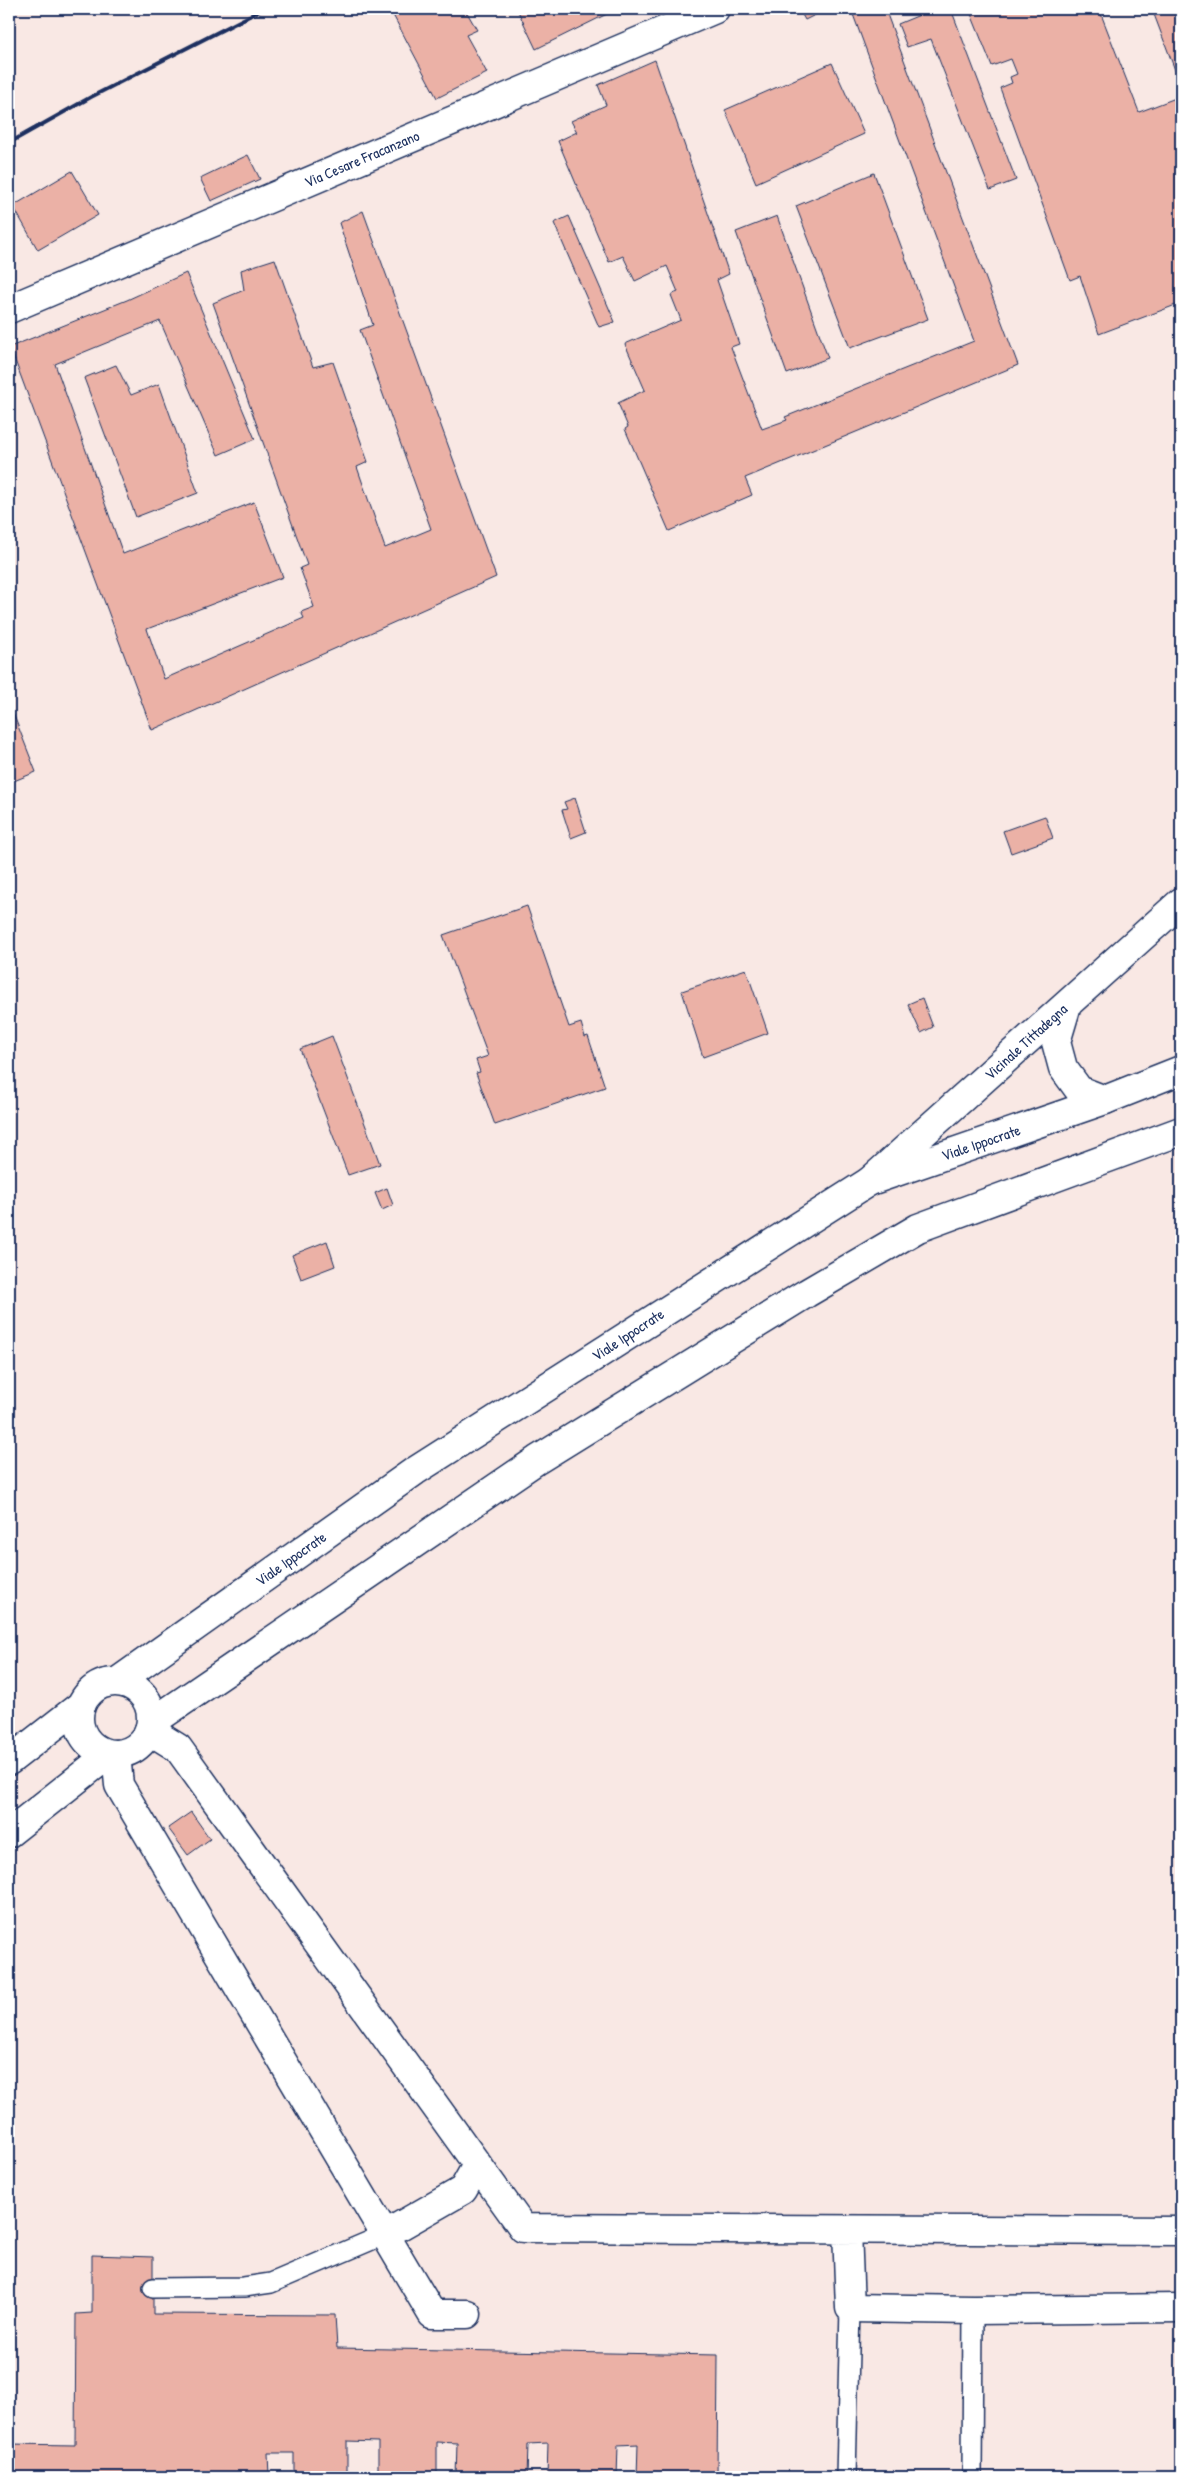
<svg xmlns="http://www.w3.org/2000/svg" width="1190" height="2486" viewBox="0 0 1190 2486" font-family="'Patrick Hand',sans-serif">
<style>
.building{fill:#ebb1a6;stroke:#1b2f5e}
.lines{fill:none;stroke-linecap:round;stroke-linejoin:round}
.service-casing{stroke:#1b2f5e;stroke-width:22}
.minor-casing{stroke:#1b2f5e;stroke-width:31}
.tertiary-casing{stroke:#1b2f5e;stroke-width:31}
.service{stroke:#fff;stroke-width:19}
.minor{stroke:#fff;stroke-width:28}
.tertiary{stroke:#fff;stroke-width:28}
.rail{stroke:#1b2f5e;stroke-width:4}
.labels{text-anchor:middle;stroke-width:4.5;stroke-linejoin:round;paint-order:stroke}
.street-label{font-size:15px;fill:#1b2f5e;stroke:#fff}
</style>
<rect width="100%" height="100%" fill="#f9e8e4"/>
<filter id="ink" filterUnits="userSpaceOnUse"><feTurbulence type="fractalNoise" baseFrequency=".02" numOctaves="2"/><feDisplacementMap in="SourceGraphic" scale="10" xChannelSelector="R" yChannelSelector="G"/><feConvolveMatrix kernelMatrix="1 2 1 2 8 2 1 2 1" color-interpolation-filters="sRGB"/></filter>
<g filter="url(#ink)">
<path class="building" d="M406 9H465L477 30 466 35 487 73 437 98 393 15Z
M517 9H617L536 49Z
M799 9H827L805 20Z
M851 9H885L1018 365 745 478 752 495 669 531 625 429 628 427 618 403 645 390 625 344 681 320 671 295 678 292 667 266 635 281 623 256 609 262 558 141 577 132 571 121 606 105 598 85 655 60 729 274 717 280 739 344 731 347 762 429 787 420 785 417 974 341Z
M920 9H951L1016 180 990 190 931 39 907 47 898 24 922 14Z
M969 9H1099L1139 112 1181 96V303L1099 334 1080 276 1070 280 1000 88 1012 83 1010 77 1017 74 1011 59 992 66Z
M1152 9H1181V86Z
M832 63 864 134 756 183 725 110Z
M248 155 260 179 211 201 200 178Z
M72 171 98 215 38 250 13 206Z
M874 173 928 319 850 348 796 206Z
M363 211 496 577 152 730 10 347 127 300 186 273 255 439 218 455 160 321 55 364 123 554 254 502 283 577 147 629 164 679 304 618 301 612 314 607 300 568 307 565 213 303 244 290 241 270 275 259 313 367 333 362 368 462 357 467 385 548 431 529 360 330 373 325 339 223Z
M569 216 615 322 599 327 554 223Z
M777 216 828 358 787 374 736 232Z
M116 365 131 395 159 384 198 493 136 517 84 378Z
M9 703 36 772 9 783Z
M575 798 586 832 571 838 562 810 567 809 564 802Z
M1045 816 1053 838 1011 853 1003 831Z
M527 906 569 1027 581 1023 585 1037 588 1036 605 1087 495 1125 476 1073 480 1072 476 1060 488 1056 443 935Z
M746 969 768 1033 703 1057 682 991Z
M922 998 933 1027 921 1033 908 1004Z
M332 1036 380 1164 348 1175 300 1049Z
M387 1188 393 1205 382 1210 375 1193Z
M327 1241 335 1266 301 1279 292 1255Z
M191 1812 210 1839 188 1855 168 1828Z
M92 2255 153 2257V2314L335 2315 337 2348 718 2355 717 2477H637L638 2444 618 2445 617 2477H547L548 2443 528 2444 527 2477H456L457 2443 437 2442V2477H378V2442L347 2441V2477H294V2453H268L269 2477H9V2444L75 2445 76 2314 92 2313Z"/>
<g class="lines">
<g class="service-casing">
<path id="service" d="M153 2288 244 2287 271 2283 386 2234
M846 2477 850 2308
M972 2477 973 2310"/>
</g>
<g class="minor-casing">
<path id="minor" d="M9 309 715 9
M1067 1005 1056 1042 1063 1068 1079 1090 1105 1100
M870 1181 1181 902
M149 1730 178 1748 523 2228 1181 2231
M116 1754 119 1785 432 2314H467
M847 2230 850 2308 973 2310 1181 2308
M386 2234 463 2190 477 2165"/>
</g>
<g class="tertiary-casing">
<path id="tertiary" d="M117 1682 415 1471 870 1181 1105 1100 1181 1070
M79 1718a36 36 0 1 1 72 0a36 36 0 1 1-72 0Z
M151 1723 537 1460 807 1293 918 1228 1181 1131
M9 1761 81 1705
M9 1833 109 1754"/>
</g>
<use href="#service" class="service"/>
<use href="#minor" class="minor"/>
<use href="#tertiary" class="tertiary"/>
<path class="rail" d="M9 143 91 97 263 9"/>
</g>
</g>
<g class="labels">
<g class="street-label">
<text transform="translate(362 159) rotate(-23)" y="5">Via Cesare Fracanzano</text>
<text transform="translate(1026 1042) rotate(-42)" y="5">Vicinale Tittadegna</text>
<text transform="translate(981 1143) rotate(-19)" y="5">Viale Ippocrate</text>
<text transform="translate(628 1335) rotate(-33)" y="5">Viale Ippocrate</text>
<text transform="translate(291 1559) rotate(-35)" y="5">Viale Ippocrate</text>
</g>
</g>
<rect width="1190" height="2486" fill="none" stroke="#fff" stroke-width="30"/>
<rect x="15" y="15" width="1160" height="2456" fill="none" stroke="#1b2f5e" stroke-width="2" filter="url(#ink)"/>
</svg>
